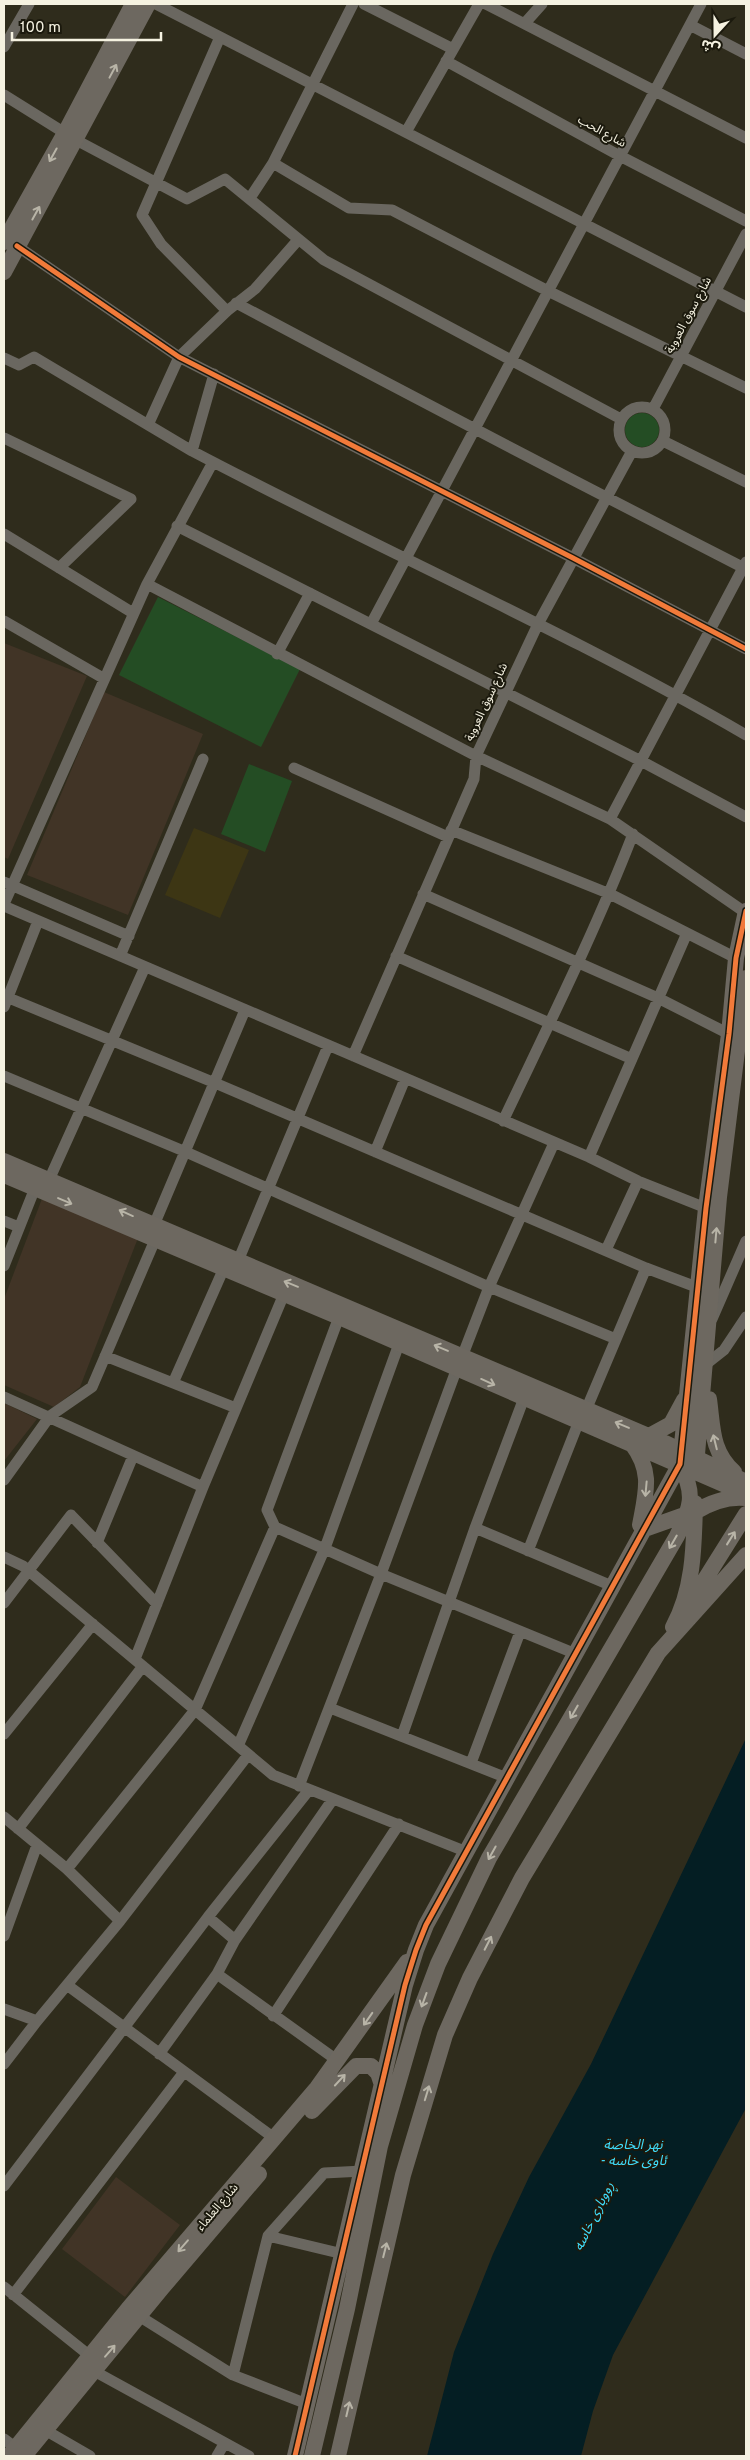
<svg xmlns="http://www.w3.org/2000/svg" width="750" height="2460" viewBox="0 0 750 2460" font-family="Overpass,'Noto Sans Arabic',sans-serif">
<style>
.built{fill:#3d3614}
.education{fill:#413426}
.green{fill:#244d24}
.water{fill:#041e23}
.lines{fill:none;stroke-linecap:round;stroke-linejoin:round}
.street{stroke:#6a6760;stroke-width:11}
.secondary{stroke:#6d6860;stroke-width:16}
.cycleway-casing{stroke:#1b190d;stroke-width:8}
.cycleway{stroke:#f17a3a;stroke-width:5}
.oneway{stroke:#b8b4a7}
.labels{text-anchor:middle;stroke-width:4;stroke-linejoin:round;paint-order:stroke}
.street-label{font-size:12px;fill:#f5f2e1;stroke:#1b190d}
.water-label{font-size:14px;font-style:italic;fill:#3fdcfa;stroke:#1b190d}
</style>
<rect width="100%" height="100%" fill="#2f2c1c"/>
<path class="built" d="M194 828 249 850 220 918 165 895Z"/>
<path class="education" d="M4 643 87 676 8 859 4 857Z
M104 692 203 734 128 915 27 875Z
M43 1196 138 1238 80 1387 54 1407 4 1385V1299Z
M4 1403 37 1419 4 1461Z
M116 2177 180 2225 125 2297 62 2249Z"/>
<path class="green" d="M625 430a17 17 0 1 1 34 0a17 17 0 1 1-34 0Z
M158 597 300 669 261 747 119 675Z
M249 764 292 781 265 852 221 834Z"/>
<path class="water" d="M746 1738V2108L613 2355 593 2411 581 2456H427L454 2352 493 2254 529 2177 591 2064Z"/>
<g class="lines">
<path class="street" d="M156 4 746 307
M364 4 453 49
M486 4 746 138
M525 23 542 4
M690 25 746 54
M220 37 142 215 161 244 227 311
M4 47 29 4
M446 61 620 156 746 221
M4 95 76 140 187 199 225 179 324 260 621 419
M406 132 479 4
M273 163 349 208 392 210 548 291 746 388
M250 198 273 163 353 4
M17 246 179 357 573 558 746 649
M236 303C405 393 576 482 746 569
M4 358 19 365 34 357 192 451
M214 374 192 451C376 548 566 631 746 735
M619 430a23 23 0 1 1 46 0a23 23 0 1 1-46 0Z
M653 409 746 234
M148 425 179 357 227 311 255 289 298 240
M4 438 131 499 59 568
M663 441 746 482
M177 526 641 761 746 817
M4 534 133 613
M147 584 476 756 610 819 746 913
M4 621 103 678
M371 624 701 4
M277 654 310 593
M294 768 448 837
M610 819 746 562
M451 830 610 894 736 958
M4 882 129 936
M423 894 658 998 729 1034
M4 904 147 584 213 462
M4 906 589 1157 638 1181 706 1208
M120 956 203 759
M396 956 632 1059
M4 996 215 1083 646 1268 699 1288
M4 1007 38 921
M353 1056 474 779 476 756 538 624 632 451
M4 1076 186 1152 489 1287 616 1339
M503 1121C548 1026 595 932 633 834
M375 1152 405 1079
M589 1157 687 933
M49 1180 145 967
M4 1221 19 1227
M154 1225 245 1010
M606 1250 638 1181
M238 1261 328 1046
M4 1266 35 1188
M712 1319 746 1241
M105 1356 236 1408
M462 1357 489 1287 554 1143
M705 1365 724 1350 746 1317
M173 1383 224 1268
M4 1397 203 1487
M586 1410 646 1268
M4 1480 50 1416 92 1387 155 1240
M275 1527 381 1574 576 1654
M475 1528 612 1586
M97 1543 133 1456
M528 1551 579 1421
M4 1557 23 1566 273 1775 467 1852
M4 1603 71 1515 157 1604
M135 1659 203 1487 284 1294
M330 1708 507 1778
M4 1734 93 1624
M402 1736 475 1528 524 1398
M238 1746 325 1548 399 1344
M471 1763 520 1632
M299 1786 381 1574 457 1368
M4 1817 67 1869 120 1921
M18 1829 143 1666
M67 1869 195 1710 275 1527 267 1510 339 1317
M208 1917 235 1940
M4 1936 37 1845
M217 1974 338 2061
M67 1985 274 2138
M4 2009 37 2021
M273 2016 399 1824
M159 2054 217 1974 235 1940 333 1799
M4 2064 37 2021 120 1921 248 1755
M4 2186 208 1917 309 1790
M268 2236 343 2254
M4 2287 90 2356
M13 2295 184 2072
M139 2316 233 2375 307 2404
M94 2371 249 2456
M233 2375 268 2236 324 2173 363 2171
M45 2430 90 2456
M4 2439 16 2448
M217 2456 224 2444"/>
<path class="secondary" d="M4 242 65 133 133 4
M4 272 148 4
M4 1161 665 1443 746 1482
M4 1175 339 1317 746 1494
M709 1399C713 1428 711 1451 734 1472
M649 1436 671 1424 684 1400
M632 1444C653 1472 646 1492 640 1525
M696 1466 719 1197 746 978
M695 1512C711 1502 727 1496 746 1498
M642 1530 687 1514 693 1516
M689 1605 746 1514
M673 1627C694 1589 694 1545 695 1503
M312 2111 356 2066H371L378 2073 381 2082
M9 2456 128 2309 317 2088 407 1962
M24 2456 162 2288 259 2174
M295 2456 405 1985 416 1950 426 1925 680 1464 706 1208 729 1034 736 958 746 911
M312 2456 347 2309 380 2146 415 2025 438 1964 489 1858 677 1536C691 1507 696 1495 680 1464
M338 2456 403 2175 445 2035 470 1978 522 1878 658 1653 746 1555"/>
<g class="cycleway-casing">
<path id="cycleway" d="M17 246 179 357 573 558 746 649
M295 2456 405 1985 416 1950 426 1925 680 1464 706 1208 729 1034 736 958 746 911"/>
</g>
<use href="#cycleway" class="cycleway"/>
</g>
<defs><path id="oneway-shaft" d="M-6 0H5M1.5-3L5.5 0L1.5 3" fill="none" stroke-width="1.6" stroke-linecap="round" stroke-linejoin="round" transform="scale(1.25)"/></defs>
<g class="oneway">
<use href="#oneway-shaft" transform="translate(113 71) rotate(-62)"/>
<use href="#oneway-shaft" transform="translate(53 155) rotate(119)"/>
<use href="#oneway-shaft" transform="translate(36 213) rotate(-61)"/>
<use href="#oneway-shaft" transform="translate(65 1201) rotate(23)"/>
<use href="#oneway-shaft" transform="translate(126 1213) rotate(-156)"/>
<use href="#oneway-shaft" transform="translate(716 1235) rotate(-85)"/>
<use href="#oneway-shaft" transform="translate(291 1284) rotate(-158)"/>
<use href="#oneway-shaft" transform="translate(441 1348) rotate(-157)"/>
<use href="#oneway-shaft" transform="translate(488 1382) rotate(24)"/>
<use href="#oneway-shaft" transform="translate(622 1425) rotate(-157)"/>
<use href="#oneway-shaft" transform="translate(715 1442) rotate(-104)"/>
<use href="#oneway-shaft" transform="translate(646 1489) rotate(95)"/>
<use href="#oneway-shaft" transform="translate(731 1538) rotate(-58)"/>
<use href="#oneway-shaft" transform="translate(673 1542) rotate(120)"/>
<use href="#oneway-shaft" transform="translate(574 1712) rotate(120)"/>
<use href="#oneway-shaft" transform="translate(492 1853) rotate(119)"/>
<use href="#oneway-shaft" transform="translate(488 1943) rotate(-63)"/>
<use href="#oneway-shaft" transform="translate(424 2000) rotate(110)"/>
<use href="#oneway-shaft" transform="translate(368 2019) rotate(125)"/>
<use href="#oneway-shaft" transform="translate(340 2080) rotate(-47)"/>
<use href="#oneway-shaft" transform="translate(427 2093) rotate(-73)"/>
<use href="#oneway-shaft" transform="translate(183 2246) rotate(131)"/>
<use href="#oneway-shaft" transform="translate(385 2250) rotate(-76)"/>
<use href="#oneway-shaft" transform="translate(110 2351) rotate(-49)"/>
<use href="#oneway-shaft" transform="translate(348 2409) rotate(-77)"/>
</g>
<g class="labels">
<g class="street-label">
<text transform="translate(602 131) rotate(29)" y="4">شارع الحب</text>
<text transform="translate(688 315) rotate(-62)" y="4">شارع سوق العروبة</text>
<text transform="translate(486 702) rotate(-65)" y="4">شارع سوق العروبة</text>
<text transform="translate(217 2207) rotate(-50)" y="4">شارع العلماء</text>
</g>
<g class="water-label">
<text x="633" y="2149">نهر الخاصة<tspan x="633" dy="16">- ئاوی خاسە</tspan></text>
<text transform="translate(593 2216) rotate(-64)" y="5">ڕووباری خاسە</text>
</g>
</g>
<rect width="750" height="2460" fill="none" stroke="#f5f2e1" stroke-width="10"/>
<g transform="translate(715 35) rotate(201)" stroke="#1b190d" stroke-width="4" paint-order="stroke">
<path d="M0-4L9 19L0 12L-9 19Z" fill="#f5f2e1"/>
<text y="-8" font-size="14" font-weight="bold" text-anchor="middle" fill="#f5f2e1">ش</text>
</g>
<path d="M12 32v8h149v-8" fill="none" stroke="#f5f2e1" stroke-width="2.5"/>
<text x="20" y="32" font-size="15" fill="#f5f2e1" stroke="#1b190d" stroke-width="4" paint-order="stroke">100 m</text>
</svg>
